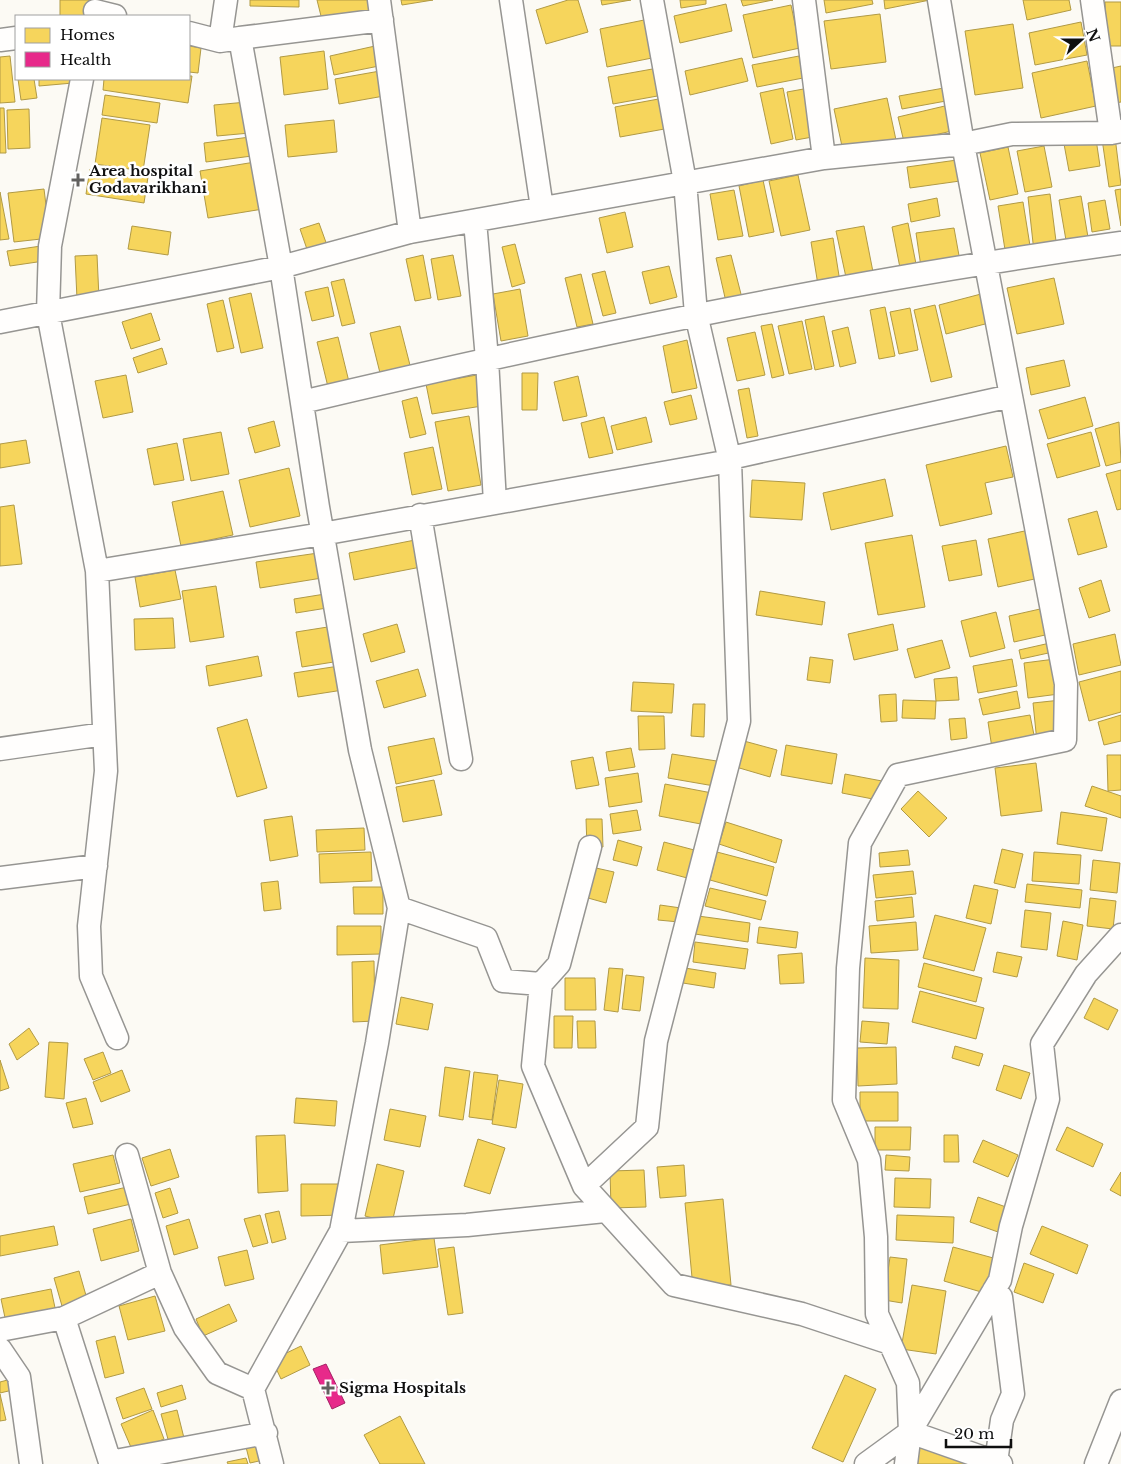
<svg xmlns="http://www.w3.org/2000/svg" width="1121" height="1464" viewBox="0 0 1121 1464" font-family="'Libre Baskerville',serif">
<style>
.homes{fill:#f6d55c;stroke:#b19a45}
.health{fill:#e7298a;stroke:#a62165}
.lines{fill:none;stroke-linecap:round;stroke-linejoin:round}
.minor-casing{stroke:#969592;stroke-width:25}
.minor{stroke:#fffefd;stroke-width:22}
.poi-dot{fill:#62615f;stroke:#fff;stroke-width:2}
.labels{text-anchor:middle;stroke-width:5;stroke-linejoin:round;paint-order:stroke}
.poi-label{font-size:15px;font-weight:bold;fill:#0f0f0f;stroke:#fff;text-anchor:start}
</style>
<rect width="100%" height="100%" fill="#fcfaf4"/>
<path class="homes" d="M60 0H89V16H60Z
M250 0H299V7L250 6Z
M317 0H369L372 12 323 24Z
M401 0H433L402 5Z
M568 0H578L588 32 546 44 536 10Z
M601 0H631L602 5Z
M680 0H706V4L681 8Z
M741 0H773L743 6Z
M824 0H872L873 4 826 13Z
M884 0H930L885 9Z
M1023 0H1069L1071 10 1027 20Z
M1105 2H1121V46H1106Z
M726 4 732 31 680 43 674 16Z
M791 5 800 48 753 58 743 15Z
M880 14 886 62 831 69 824 21Z
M649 19 657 57 607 67 600 29Z
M1081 22 1087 55 1035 65 1029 33Z
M1013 24 1023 88 975 95 965 31Z
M189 46 201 48 198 73 189 72Z
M375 46 379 66 334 75 330 56Z
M324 51 328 89 284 95 280 57Z
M10 56 15 102 0 103V57Z
M799 56 803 78 757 87 752 65Z
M742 58 748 81 690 95 685 71Z
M1087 61 1096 106 1041 118 1032 73Z
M1121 66V102L1110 104 1103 70Z
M658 68 663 95 613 104 608 77Z
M380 71 384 96 339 104 335 79Z
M189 76H192L188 103 103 90 104 79H189Z
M18 79H34L37 98 21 100Z
M39 79H73V83L39 86Z
M783 88 793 139 771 144 760 93Z
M809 88 818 136 796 140 787 92Z
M944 88 946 101 902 109 899 96Z
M105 95 160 103 157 123 102 115Z
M664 98 670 128 620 137 615 107Z
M887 98 896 140 843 151 834 109Z
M247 102 250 133 217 136 214 105Z
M949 105 956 130 904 142 898 117Z
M0 108H4L6 153H0Z
M29 109 30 148 8 149 7 110Z
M102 118 150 125 143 171 95 164Z
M334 120 337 152 288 157 285 125Z
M250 137 252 156 206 162 204 143Z
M1115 137 1121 185 1109 187 1102 139Z
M1096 139 1100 166 1069 171 1064 144Z
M1044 146 1052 187 1025 192 1017 151Z
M1008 147 1018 194 990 200 980 153Z
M957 160 960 181 910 188 907 167Z
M255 162 263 209 208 218 200 171Z
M90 169 148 177 144 203 86 194Z
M798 175 810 230 781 236 769 181Z
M763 180 774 232 749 237 739 186Z
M44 189 50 238 14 242 8 193Z
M1121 189V226L1115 190Z
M734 190 743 236 718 240 710 194Z
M0 192 9 239 0 240Z
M1050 194 1057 249 1034 252 1028 197Z
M1081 196 1089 243 1067 246 1059 200Z
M937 198 940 216 911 222 908 204Z
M1105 200 1110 229 1092 232 1088 203Z
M1023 202 1031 252 1006 256 998 206Z
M625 212 633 247 607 253 599 218Z
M319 223 328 248 309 255 300 229Z
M908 223 917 269 901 273 892 227Z
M132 226 171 232 168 255 128 249Z
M864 226 874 277 847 282 836 231Z
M954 228 960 261 921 267 916 233Z
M833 238 840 282 818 285 811 242Z
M515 244 525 283 512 287 502 247Z
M41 246 44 261 10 266 7 251Z
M97 255 99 298 77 299 75 256Z
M423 255 431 298 415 301 406 259Z
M453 255 461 296 438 300 431 259Z
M731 255 742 298 726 302 716 258Z
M669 266 677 297 650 304 642 272Z
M605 271 616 313 603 316 592 274Z
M581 274 593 324 577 327 565 278Z
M1054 278 1064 324 1017 334 1007 288Z
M344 279 355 323 342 326 331 282Z
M328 287 334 316 312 321 305 292Z
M520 289 528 336 501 341 493 294Z
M251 293 263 348 241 353 229 298Z
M981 294 989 323 946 334 939 305Z
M223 300 234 348 217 352 207 304Z
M935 305 952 377 931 382 914 310Z
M885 307 895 356 879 359 870 310Z
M910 308 918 350 899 354 890 312Z
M151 313 160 340 131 349 122 322Z
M824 316 834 366 815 370 805 320Z
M802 321 812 369 789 374 778 326Z
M772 324 784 375 772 378 761 326Z
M400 326 412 373 382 381 370 333Z
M848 327 856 363 840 367 832 331Z
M755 332 765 375 737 381 727 338Z
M338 337 350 386 329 391 317 342Z
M687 340 697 388 672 393 663 346Z
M162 348 167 364 138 373 133 358Z
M1064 360 1070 386 1031 395 1026 368Z
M522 373H538L537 410H522Z
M126 375 133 412 103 418 95 381Z
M477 375 482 406 432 414 426 384Z
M578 376 587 416 563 421 554 382Z
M749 388 758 436 747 438 738 390Z
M691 395 697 419 670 425 664 402Z
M417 397 426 434 410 438 402 401Z
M1085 397 1093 426 1048 439 1039 410Z
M469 416 481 485 448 491 435 422Z
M604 417 613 453 589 458 581 423Z
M646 417 652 442 617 450 611 426Z
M274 421 280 446 255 453 248 428Z
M1119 422 1121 462 1106 466 1095 429Z
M221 432 229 474 191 481 183 439Z
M1091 432 1100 466 1057 478 1047 444Z
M26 440 30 463 0 468V444Z
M177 443 184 480 154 485 147 449Z
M1006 446 1013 477 985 483 992 514 940 526 926 465Z
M433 447 442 489 412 495 404 453Z
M289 468 300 516 250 527 239 480Z
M1121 470V509L1117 510 1106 474Z
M885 479 893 516 831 530 823 493Z
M752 480 805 483 802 520 750 517Z
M223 491 233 535 181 546 172 502Z
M14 505 22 564 0 566V507Z
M1097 511 1107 547 1078 555 1068 519Z
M1029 530 1039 578 998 587 988 539Z
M912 535 925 607 878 615 865 543Z
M415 540 421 567 354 580 349 553Z
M976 540 982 575 949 581 942 546Z
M318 553 322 578 260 588 256 562Z
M175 570 181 599 140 607 135 577Z
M1101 580 1110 611 1089 618 1079 588Z
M216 586 224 637 190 642 182 591Z
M760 591 825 602 822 625 756 615Z
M325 594 327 608 296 613 294 599Z
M1049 607 1054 633 1014 642 1009 616Z
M996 612 1005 648 970 657 961 621Z
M173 618 175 648 135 650 134 619Z
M397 624 405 652 371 662 363 634Z
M893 624 898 650 854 660 848 634Z
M334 626 340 661 302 667 296 632Z
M1115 634 1121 665 1079 675 1073 644Z
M942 640 950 668 915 678 907 649Z
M1050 643 1053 652 1021 659 1019 650Z
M258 656 262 676 209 686 206 666Z
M810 657 833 660 830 683 807 680Z
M1012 659 1017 686 978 693 973 666Z
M1055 659 1059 694 1028 698 1024 663Z
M339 666 343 690 298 697 294 673Z
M418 669 426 696 384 708 376 681Z
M1121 671V712L1089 721 1079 682Z
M957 677 959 700 936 701 934 679Z
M633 682 674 684 672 713 631 711Z
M1017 691 1020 708 983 715 979 699Z
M896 694 897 721 881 722 879 695Z
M903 700 936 701 935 719 902 718Z
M1061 700 1065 740 1037 742 1033 703Z
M693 704H705L704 737 691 736Z
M1030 715 1035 740 992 748 988 722Z
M1121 715V741L1104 745 1098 722Z
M638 716H664L665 749 639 750Z
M965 718 967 738 951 740 949 719Z
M247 719 267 788 237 797 217 728Z
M434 738 442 774 396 784 388 747Z
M744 741 777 750 770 777 736 767Z
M786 745 837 754 832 784 781 775Z
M631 748 635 767 609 771 606 752Z
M672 754 723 762 720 787 668 778Z
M1107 755H1121V790L1108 791Z
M593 757 599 785 576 789 571 761Z
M1036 763 1042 811 1001 816 995 768Z
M638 773 642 802 609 807 605 778Z
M845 774 882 781 878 800 842 793Z
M434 780 442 815 403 822 396 787Z
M665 784 712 793 706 825 659 816Z
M1092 786 1121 796V818L1085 806Z
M918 791 947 818 929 837 901 809Z
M637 810 641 830 613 834 610 814Z
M1061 812 1107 818 1102 851 1057 844Z
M292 816 298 856 270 861 264 820Z
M586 819H602L603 847H587Z
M726 822 782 840 776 863 719 844Z
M364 828 365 850 317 852 316 830Z
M618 840 642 847 637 866 613 860Z
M664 842 698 851 691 879 657 870Z
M1002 849 1023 854 1015 888 994 883Z
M908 850 910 865 880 867 879 853Z
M371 852 372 881 320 883 319 854Z
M717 852 774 867 767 896 710 880Z
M1034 852 1081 855 1079 884 1032 881Z
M1093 860 1120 863 1117 893 1090 890Z
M596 868 614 872 606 903 588 898Z
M913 871 916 894 876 898 873 875Z
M278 881 281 909 264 911 261 883Z
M1027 884 1082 890 1080 908 1025 902Z
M974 885 998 890 991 924 966 918Z
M353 887H383V914H354Z
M710 888 766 901 761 920 705 906Z
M912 897 914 917 877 921 875 901Z
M1090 898 1116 901 1113 929 1087 926Z
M660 905 681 908 679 922 658 920Z
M1025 910 1051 913 1047 950 1021 947Z
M935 915 986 928 974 971 923 958Z
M698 916 750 923 748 942 695 934Z
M1063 921 1083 925 1077 960 1057 956Z
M916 922 918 950 871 953 869 926Z
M337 926H381V954L337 955Z
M759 927 798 932 796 948 757 943Z
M695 942 748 949 745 969 693 962Z
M997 952 1022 957 1017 977 993 972Z
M802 953 804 983 780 984 778 955Z
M865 958 899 960 898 1009 863 1008Z
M374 961 375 1021 353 1022 352 962Z
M924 963 982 978 976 1002 918 987Z
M609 968 623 969 618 1012 604 1010Z
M685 968 716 973 714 988 683 983Z
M626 975 644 977 640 1011 622 1009Z
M565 978H595L596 1010H565Z
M920 991 984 1008 976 1039 912 1022Z
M401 997 433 1004 428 1030 396 1024Z
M1094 998 1118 1010 1108 1030 1084 1018Z
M554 1016H573L572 1048H554Z
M577 1021H595L596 1048H578Z
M862 1021 889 1023 887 1044 860 1042Z
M29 1028 39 1044 17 1060 9 1044Z
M49 1042 68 1043 64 1099 45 1097Z
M955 1046 983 1054 979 1066 952 1058Z
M896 1047 897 1084 858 1086 857 1048Z
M103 1052 111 1073 93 1080 84 1059Z
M0 1060 9 1088 0 1091Z
M1004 1065 1030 1073 1021 1099 996 1090Z
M445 1067 470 1071 463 1120 439 1116Z
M122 1070 130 1091 101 1102 93 1082Z
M474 1072 498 1075 492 1120 469 1117Z
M499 1080 523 1084 516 1128 492 1124Z
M860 1092H898V1121H860Z
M86 1098 93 1124 73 1128 66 1103Z
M296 1098 337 1101 335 1126 294 1123Z
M390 1109 426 1116 420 1147 384 1140Z
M875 1127H911L910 1150H875Z
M1067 1127 1103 1144 1093 1167 1056 1150Z
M285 1135 288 1191 258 1193 256 1136Z
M944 1135H958L959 1162H944Z
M478 1139 505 1148 490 1194 464 1186Z
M983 1140 1018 1155 1008 1177 973 1162Z
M170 1149 179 1177 151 1186 142 1158Z
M113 1155 120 1183 80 1192 73 1164Z
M886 1155 910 1157 909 1171 885 1170Z
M377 1164 404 1171 392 1223 365 1216Z
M684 1165 686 1196 660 1198 657 1167Z
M644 1170 646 1207 611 1208 610 1171Z
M1121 1172V1196L1110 1190Z
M895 1178 931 1179 930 1208 894 1207Z
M301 1184H343L344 1215 301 1216Z
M127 1187 131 1204 88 1214 84 1197Z
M170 1188 178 1213 163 1218 155 1193Z
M978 1197 1006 1207 998 1232 970 1222Z
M723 1199 731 1285 693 1288 685 1203Z
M279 1211 286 1239 272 1243 265 1214Z
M260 1215 268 1243 253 1247 244 1219Z
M897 1215 954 1217 953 1243 896 1240Z
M131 1219 139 1251 101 1261 93 1229Z
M189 1219 198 1248 174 1255 166 1226Z
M54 1226 58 1245 0 1256V1236Z
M1042 1226 1088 1245 1077 1274 1030 1254Z
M434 1238 438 1267 383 1274 380 1245Z
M454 1247 463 1313 448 1315 438 1249Z
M953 1247 997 1259 988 1294 944 1281Z
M247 1250 254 1279 225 1286 218 1257Z
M890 1257 907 1259 902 1303 884 1300Z
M1024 1263 1054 1274 1043 1303 1014 1292Z
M79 1271 87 1299 62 1306 54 1278Z
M912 1285 946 1291 936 1354 901 1349Z
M51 1289 57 1317 7 1327 1 1299Z
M155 1296 165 1331 128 1340 119 1306Z
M229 1304 237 1321 203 1336 196 1319Z
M115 1336 124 1373 105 1378 96 1341Z
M301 1346 310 1365 281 1379 272 1360Z
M845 1375 876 1389 843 1462 812 1448Z
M15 1378 17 1389 0 1393V1382Z
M182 1385 186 1399 161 1407 157 1393Z
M144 1388 152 1409 123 1419 116 1398Z
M0 1394 6 1420 0 1421Z
M153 1410 164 1439 133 1452 121 1424Z
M177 1410 186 1446 171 1450 161 1414Z
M400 1416 425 1464H380L364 1435Z
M264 1439 268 1459 250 1463 245 1443Z
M921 1442 985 1464H915Z
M246 1458 248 1464H228L227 1462Z"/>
<path class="health" d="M326 1364 345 1403 332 1409 313 1369Z"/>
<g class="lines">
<g class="minor-casing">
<path id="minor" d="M226 0 220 41 240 38
M379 0 410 232
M511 0 542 208
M804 0 824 158
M1092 0 1111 133
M95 11 115 16
M189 33 220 41
M0 40 16 38
M82 79 50 246 48 313 97 571 322 534 730 461 735 457 1011 396 963 144 939 0
M475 221 487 359 495 503
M0 322 281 267 410 232 824 158 963 144 1012 134 1111 133 1121 131
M302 402C572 338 845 281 1121 243
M420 515 461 759
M97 571 106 771 89 926 91 976 117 1038
M0 749 104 734
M590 847 559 964 541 984 533 1066 584 1186 674 1285 802 1314 890 1343
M0 878 96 866
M399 908 486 938 503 981 541 984
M127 1155 160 1273 185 1328 217 1373 253 1389
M584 1186 647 1127 656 1041 739 721 730 461 696 314 685 182 652 0
M341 1231 467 1225 605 1211
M994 1290 1001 1297 1013 1394 1002 1420 996 1462
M64 1318 110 1462 266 1433
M0 1330 64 1318 160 1273
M0 1349 19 1377 31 1464
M910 1432 1000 1280 1011 1226 1048 1099 1042 1044 1086 974 1121 935
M272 1464 253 1389 341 1231 377 1043 399 908 360 750 318 507 281 267 240 38 382 20
M866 1464 910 1432 1001 1464
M906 1464 910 1432 908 1383 877 1314 876 1237 869 1160 844 1100 848 968 860 843 898 775 1065 740 1066 684 1011 396
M1096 1464 1121 1401"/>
</g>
<use href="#minor" class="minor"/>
</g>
<g class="poi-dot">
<path d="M75.5 172.5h5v5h5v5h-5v5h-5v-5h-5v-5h5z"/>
<path d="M325.5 1380.5h5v5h5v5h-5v5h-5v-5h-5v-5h5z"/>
</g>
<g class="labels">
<g class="poi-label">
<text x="89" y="176">Area hospital<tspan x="89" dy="17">Godavarikhani</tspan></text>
<text x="339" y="1393">Sigma Hospitals</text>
</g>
</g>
<rect x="15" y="15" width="175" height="65" fill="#ffffff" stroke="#9f9f9f"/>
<rect x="25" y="28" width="25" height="15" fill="#f6d55c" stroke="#9f9f9f"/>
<text x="60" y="40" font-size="15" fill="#0f0f0f">Homes</text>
<rect x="25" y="52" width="25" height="15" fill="#e7298a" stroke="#9f9f9f"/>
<text x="60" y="65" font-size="15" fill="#0f0f0f">Health</text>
<g transform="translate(1081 40) rotate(69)" stroke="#ffffff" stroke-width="4" paint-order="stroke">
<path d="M0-4L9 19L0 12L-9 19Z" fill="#0f0f0f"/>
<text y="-8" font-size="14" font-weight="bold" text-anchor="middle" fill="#0f0f0f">N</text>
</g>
<path d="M946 1439v8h65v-8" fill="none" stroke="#0f0f0f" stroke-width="2.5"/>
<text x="954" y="1439" font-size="15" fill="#0f0f0f" stroke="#ffffff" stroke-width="4" paint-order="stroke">20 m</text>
</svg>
